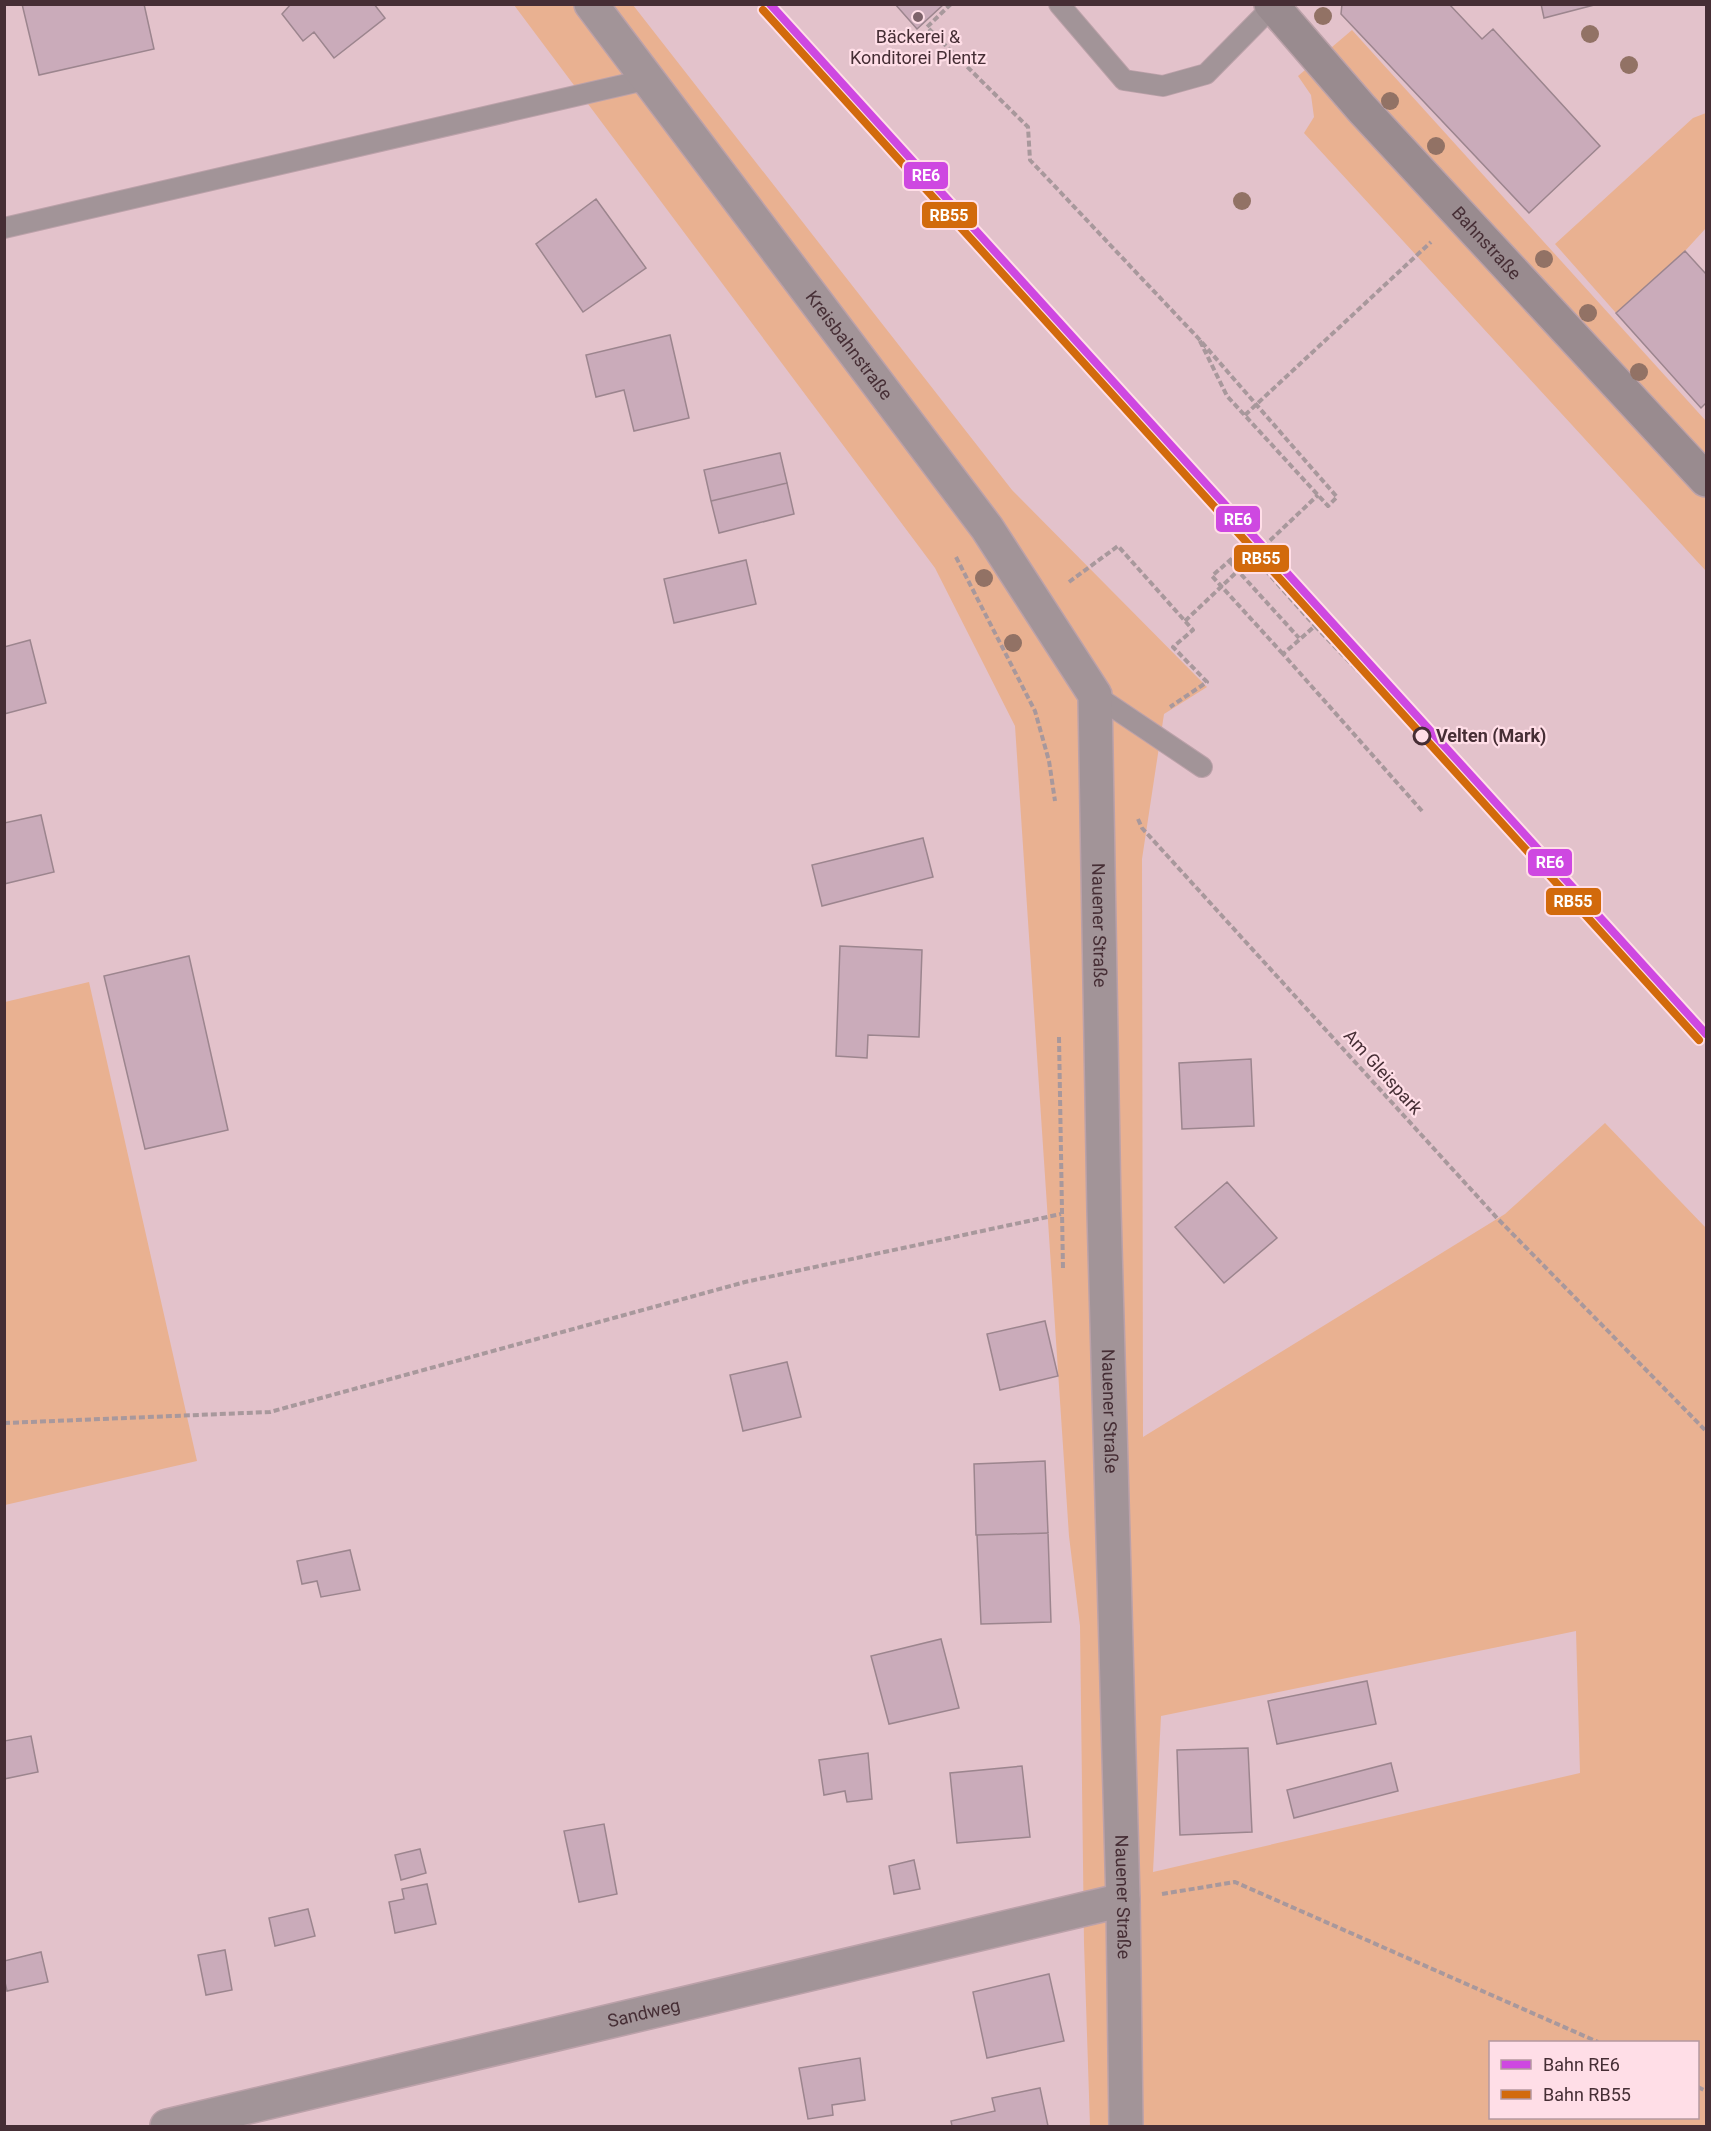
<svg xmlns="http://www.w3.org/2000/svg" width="1711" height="2131" viewBox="0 0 1711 2131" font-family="Roboto,sans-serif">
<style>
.green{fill:#e9b191;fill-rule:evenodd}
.building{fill:#caabba;stroke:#9c858e;stroke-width:1.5}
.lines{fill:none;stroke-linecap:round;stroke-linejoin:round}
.lane-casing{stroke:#bba1a9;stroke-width:22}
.street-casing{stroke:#bba1a9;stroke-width:36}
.secondary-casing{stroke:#bba1a9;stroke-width:36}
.path{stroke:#a8989c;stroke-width:4;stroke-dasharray:6 3;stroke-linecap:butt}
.lane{stroke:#a29498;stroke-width:20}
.street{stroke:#a29498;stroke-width:33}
.secondary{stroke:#998b8f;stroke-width:33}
.path-bridge{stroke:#a8989c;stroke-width:4;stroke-dasharray:6 3;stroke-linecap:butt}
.rail-1-casing{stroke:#ffdee7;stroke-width:12}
.rail-2-casing{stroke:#ffdee7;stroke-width:12}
.rail-1{stroke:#ce48e1;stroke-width:8}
.rail-2{stroke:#d26a0c;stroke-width:8}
.tree{fill:#927265}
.poi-dot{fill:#7d626a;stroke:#ffdee7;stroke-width:2}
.stop-dot{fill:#ffdee7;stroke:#462e35;stroke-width:3}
.labels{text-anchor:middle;stroke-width:4.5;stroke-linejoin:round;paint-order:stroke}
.poi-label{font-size:18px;fill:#462e35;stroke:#ffdee7}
.street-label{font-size:18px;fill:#462e35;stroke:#ffdee7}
.stop-label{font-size:18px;font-weight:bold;fill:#462e35;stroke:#ffdee7;text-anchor:start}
.line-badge{stroke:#ffdee7;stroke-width:2}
.badge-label{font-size:16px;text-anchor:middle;font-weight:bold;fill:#fff}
</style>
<rect width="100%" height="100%" fill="#e3c2cb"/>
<path class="green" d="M514 5H633L1012 490 1207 687 1164 714 1142 859 1143 1437 1505 1214 1605 1123 1706 1228V2126H1090L1084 1943 1080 1626 1069 1536 1015 726 935 568ZM1576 1631 1580 1773 1153 1872 1161 1716ZM1490 2042H1698V2118H1490Z
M1352 30 1706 421V571L1304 133 1314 117 1311 95 1298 76Z
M1706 113V228L1685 251 1616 313 1555 244 1693 118Z
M89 982 197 1461 5 1505V1002Z"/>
<path class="building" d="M22 4H144L154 49 39 75Z
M291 4H374L385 18 334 58 314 32 303 41 282 14Z
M895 4H944L917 29Z
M1342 4H1449L1482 39 1493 29 1600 146 1529 213 1341 14Z
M1541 4H1598L1544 18Z
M596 199 646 268 583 312 536 244Z
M1685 251 1706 274V403L1701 408 1616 313Z
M670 335 689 418 634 431 624 390 596 397 586 355Z
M780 453 787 483 711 501 704 470Z
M787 483 794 514 719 533 711 501Z
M746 560 756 604 674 623 664 579Z
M30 640 46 703 4 714V647Z
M41 815 54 872 4 884V823Z
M923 838 933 877 822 906 812 865Z
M840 946 922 950 919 1037 868 1035 867 1058 836 1056Z
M189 956 228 1130 145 1149 104 976Z
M1251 1059 1254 1126 1182 1129 1179 1063Z
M1227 1182 1277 1238 1224 1283 1175 1227Z
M1045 1321 1058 1376 1000 1390 987 1334Z
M787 1362 801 1417 743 1431 730 1375Z
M1045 1461 1048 1533 976 1535 974 1464Z
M1048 1533 1051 1622 981 1624 977 1535Z
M350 1550 360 1590 321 1597 317 1581 302 1584 297 1561Z
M941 1639 959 1708 889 1724 871 1656Z
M1367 1681 1376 1724 1277 1744 1268 1701Z
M31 1736 38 1772 4 1779V1741Z
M1248 1748 1252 1832 1180 1835 1177 1750Z
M868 1753 872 1799 847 1802 845 1791 824 1795 819 1760Z
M1391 1763 1398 1791 1294 1818 1287 1790Z
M1022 1766 1030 1837 957 1843 950 1773Z
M604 1824 617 1894 579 1902 564 1831Z
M420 1849 426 1873 401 1880 395 1855Z
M914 1860 920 1889 894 1894 889 1866Z
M427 1884 436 1924 395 1933 389 1902 404 1899 402 1889Z
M308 1909 315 1936 275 1946 269 1918Z
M225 1950 232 1990 206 1995 198 1955Z
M41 1952 48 1982 7 1991 4 1978V1961Z
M1049 1974 1064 2041 987 2058 973 1992Z
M860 2058 865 2100 832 2105 833 2115 808 2119 799 2068Z
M1040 2088 1048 2126H952L951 2121 995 2111 992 2098Z"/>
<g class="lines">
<g class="lane-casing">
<path id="lane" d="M1059 4 1124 80 1163 86 1206 74 1273 6
M4 228 649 79
M1095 695 1202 767"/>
</g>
<g class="street-casing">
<g id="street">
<path id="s1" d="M591 4 987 528 1095 695 1104 1211 1123 1900 1126 2126"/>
<path id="s2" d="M167 2126 1123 1900"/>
</g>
</g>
<g class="secondary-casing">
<g id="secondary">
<path id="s3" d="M1271 4 1362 109 1706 480"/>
</g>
</g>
<path class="path" d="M951 4 927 27 1028 127 1030 160 1199 339 1337 497 1328 506 1227 396 1199 339
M1245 415 1431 242
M956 557 1035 711 1049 761 1055 801
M1229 561 1299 638
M1069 582 1118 546 1193 630 1173 647 1207 682 1170 707
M1283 654 1212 576 1245 547 1315 626
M1422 811 1283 654 1315 626 1459 776
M1138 819 1142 828 1497 1218 1706 1431
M1059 1037 1063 1269
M4 1423 270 1412 745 1282 1061 1214
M1162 1894 1235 1882 1598 2042
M1698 2087 1706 2091"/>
<use href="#lane" class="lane"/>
<use href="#street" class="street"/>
<use href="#secondary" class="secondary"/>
<path class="path-bridge" d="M1185 621 1318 495"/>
<g class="rail-1-casing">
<path id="rail-1" d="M770 4 1706 1034"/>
</g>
<g class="rail-2-casing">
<path id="rail-2" d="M763 10 1699 1040"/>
</g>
<use href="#rail-1" class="rail-1"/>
<use href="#rail-2" class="rail-2"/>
</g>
<g class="tree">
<circle cx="1323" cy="16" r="9"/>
<circle cx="1590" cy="34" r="9"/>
<circle cx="1629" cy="65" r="9"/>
<circle cx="1390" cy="101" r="9"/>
<circle cx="1436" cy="146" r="9"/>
<circle cx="1242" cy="201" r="9"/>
<circle cx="1544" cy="259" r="9"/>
<circle cx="1588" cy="313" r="9"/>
<circle cx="1639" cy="372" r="9"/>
<circle cx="984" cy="578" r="9"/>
<circle cx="1013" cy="643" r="9"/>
</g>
<circle class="poi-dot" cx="918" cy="17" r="6"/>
<circle class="stop-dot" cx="1422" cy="736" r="8"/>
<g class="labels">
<g class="poi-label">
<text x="918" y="43">Bäckerei &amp;<tspan x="918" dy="21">Konditorei Plentz</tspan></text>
</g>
<g class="street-label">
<text dy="6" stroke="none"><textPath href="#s3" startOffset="322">Bahnstraße</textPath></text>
<text dy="6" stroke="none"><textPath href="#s1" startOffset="428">Kreisbahnstraße</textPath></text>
<text dy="6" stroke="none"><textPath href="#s1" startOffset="1086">Nauener Straße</textPath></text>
<text transform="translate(1383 1072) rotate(48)" y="6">Am Gleispark</text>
<text dy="6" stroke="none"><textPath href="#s1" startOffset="1572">Nauener Straße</textPath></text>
<text dy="6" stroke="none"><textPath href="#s1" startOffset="2058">Nauener Straße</textPath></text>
<text dy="6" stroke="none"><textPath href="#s2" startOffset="490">Sandweg</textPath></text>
</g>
<g class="stop-label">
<text x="1436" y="742">Velten (Mark)</text>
</g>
</g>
<g class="line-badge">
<rect x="903" y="161" width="46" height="29" rx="6" fill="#ce48e1"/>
<rect x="921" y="201" width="57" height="28" rx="6" fill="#d26a0c"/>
<rect x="1215" y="505" width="46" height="28" rx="6" fill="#ce48e1"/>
<rect x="1233" y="544" width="57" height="29" rx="6" fill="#d26a0c"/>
<rect x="1527" y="848" width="46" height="29" rx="6" fill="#ce48e1"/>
<rect x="1545" y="887" width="57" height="29" rx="6" fill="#d26a0c"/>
</g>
<g class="badge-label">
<text x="926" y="181">RE6</text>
<text x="949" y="221">RB55</text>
<text x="1238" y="525">RE6</text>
<text x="1261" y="564">RB55</text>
<text x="1550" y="868">RE6</text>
<text x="1573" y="907">RB55</text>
</g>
<rect width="1711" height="2131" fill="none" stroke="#462e35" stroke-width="12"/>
<rect x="1489" y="2041" width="210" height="78" fill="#ffdee7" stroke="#b598a0" stroke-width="1.5"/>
<rect x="1501" y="2060" width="30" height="9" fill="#ce48e1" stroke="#b598a0" stroke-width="1.5"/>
<text x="1543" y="2071" font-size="18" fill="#462e35">Bahn RE6</text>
<rect x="1501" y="2090" width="30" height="9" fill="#d26a0c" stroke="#b598a0" stroke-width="1.5"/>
<text x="1543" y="2101" font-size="18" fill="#462e35">Bahn RB55</text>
</svg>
